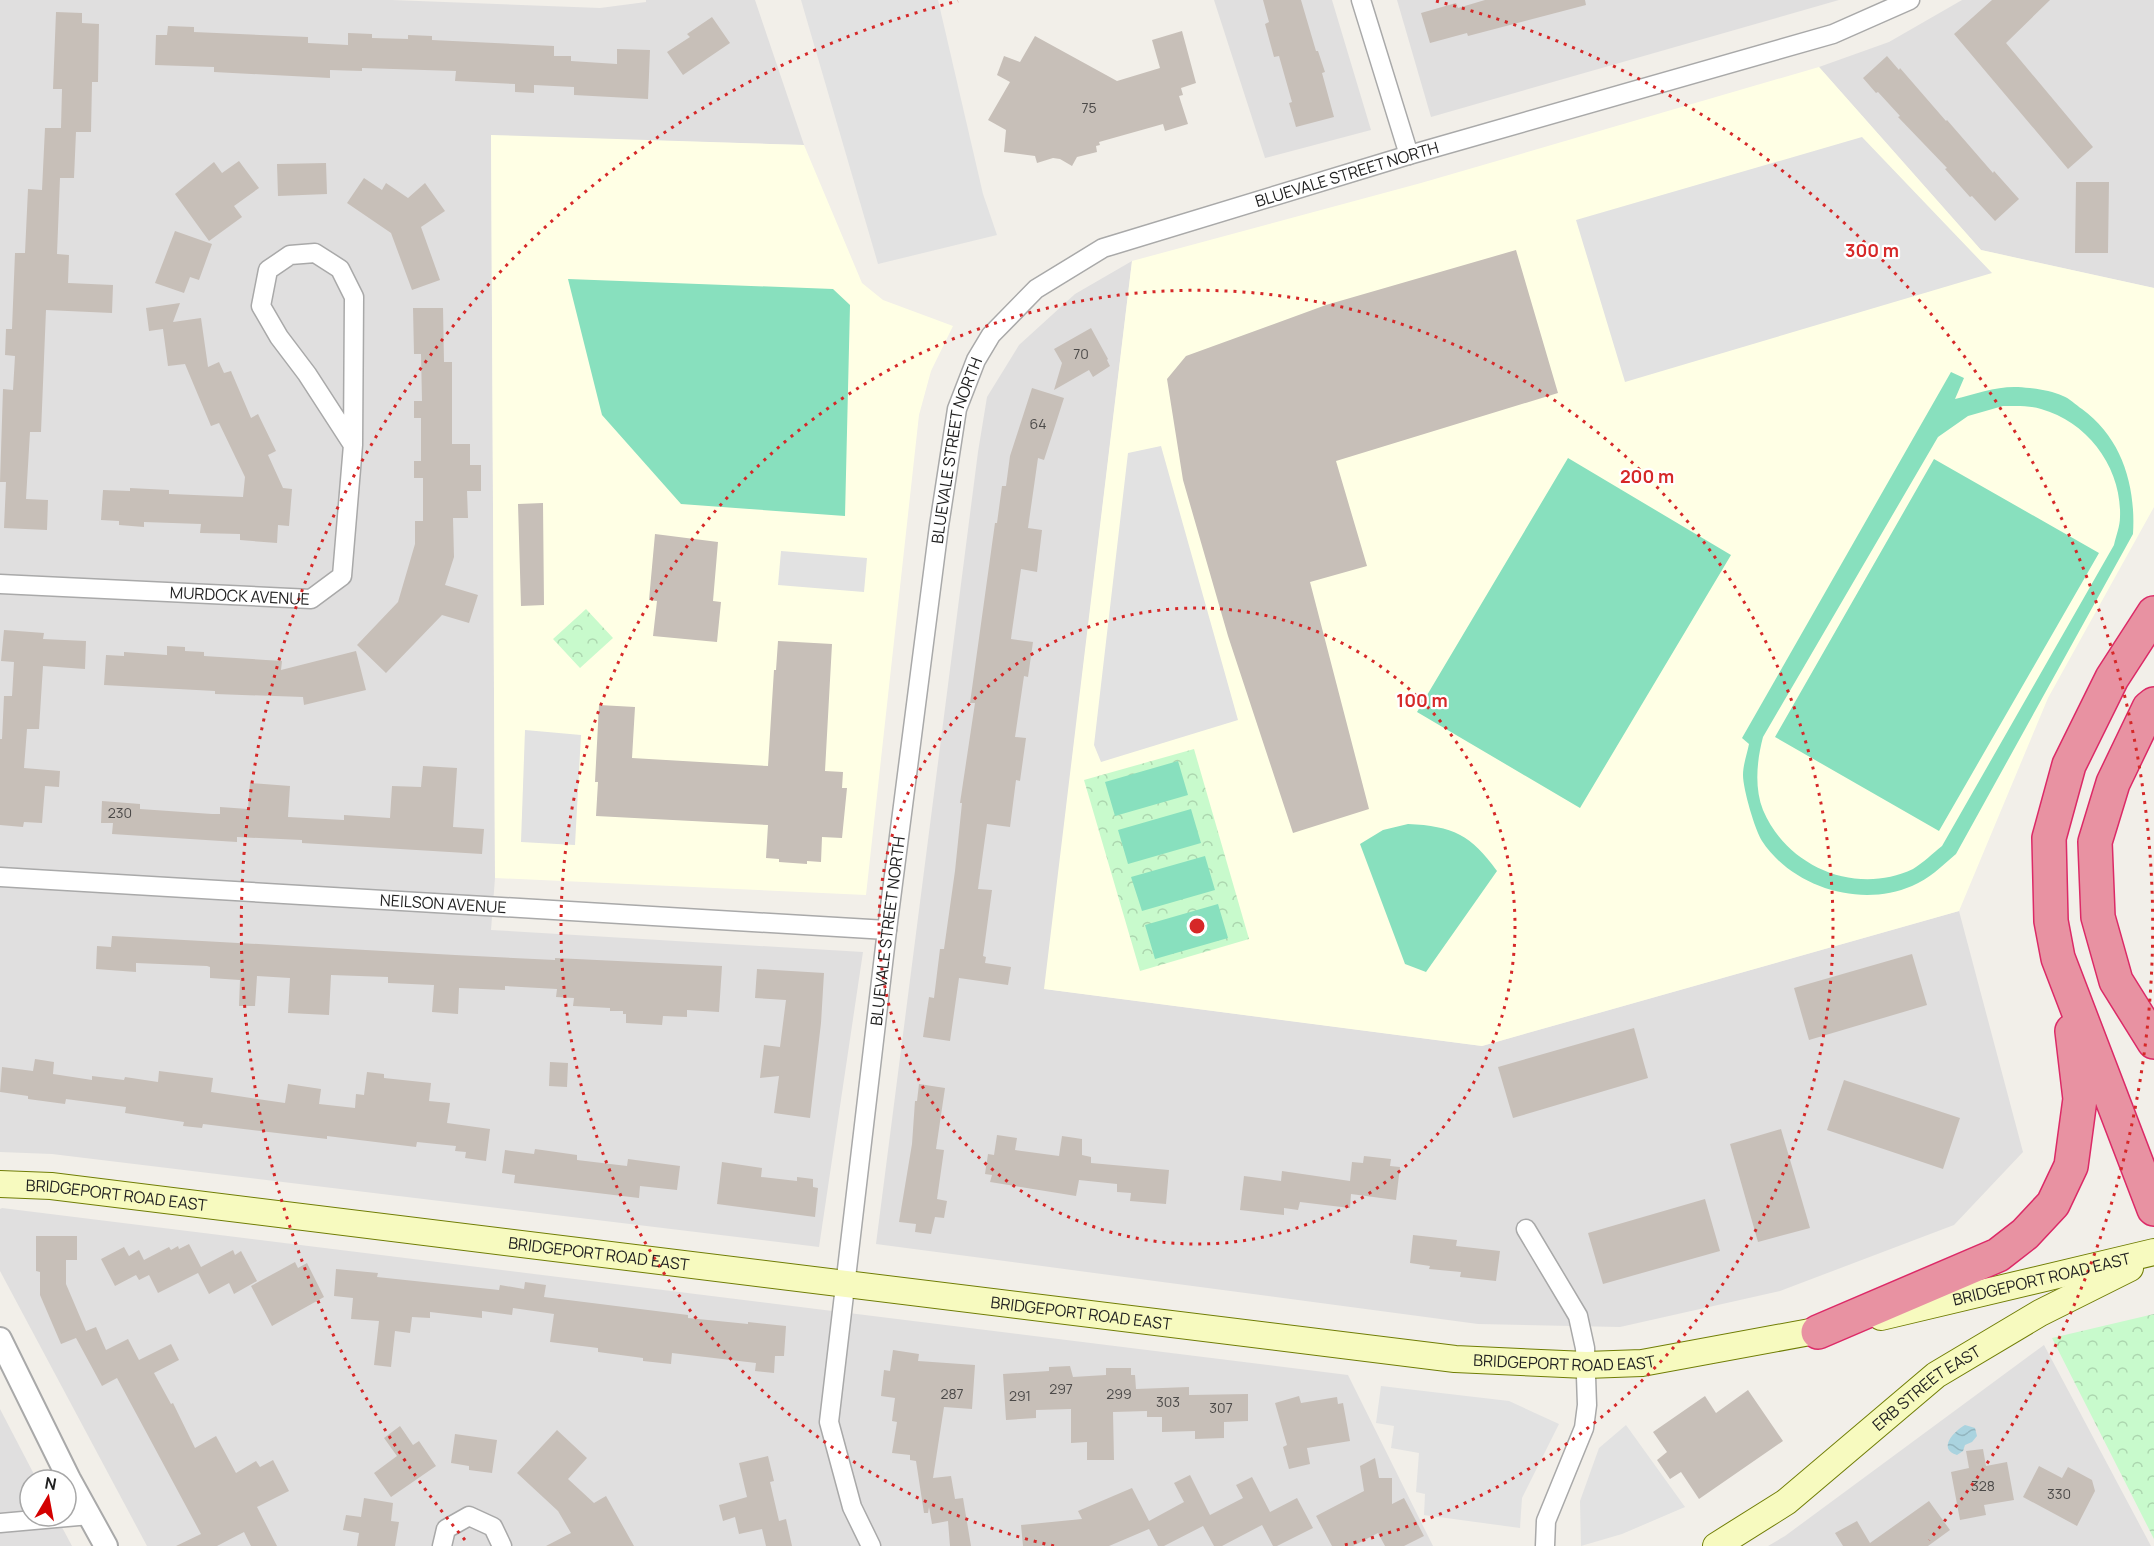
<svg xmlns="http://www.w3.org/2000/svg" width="2154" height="1546" viewBox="0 0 2154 1546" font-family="Manrope,sans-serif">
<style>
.residential{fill:#e0dfdf}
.education{fill:#ffffe5}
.park{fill:url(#park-crowns)}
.pitch{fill:#88e0be;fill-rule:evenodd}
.parking{fill:#e2e2e2}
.water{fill:url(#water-waves)}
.building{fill:#c7bfb8}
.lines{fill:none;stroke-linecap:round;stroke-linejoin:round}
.minor-casing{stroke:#a9a9a9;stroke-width:21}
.tertiary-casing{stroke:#a9a9a9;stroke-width:26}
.secondary-casing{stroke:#707d05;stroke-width:28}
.motorway-casing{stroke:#dc2a67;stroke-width:36}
.minor{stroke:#fff;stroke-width:18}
.tertiary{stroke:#fff;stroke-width:22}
.secondary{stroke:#f7fabf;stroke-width:26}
.motorway{stroke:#e892a2;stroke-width:33}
.ring{fill:none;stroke:#d62828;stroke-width:3;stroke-dasharray:3 6}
.labels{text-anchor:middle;stroke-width:4.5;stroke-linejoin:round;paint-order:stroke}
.number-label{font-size:14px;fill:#4b4948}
.street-label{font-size:16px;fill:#222;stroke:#fff}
.centre{fill:#d62828;stroke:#fff;stroke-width:3}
.ring-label{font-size:18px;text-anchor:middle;font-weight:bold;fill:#d62828;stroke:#fff;stroke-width:4.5;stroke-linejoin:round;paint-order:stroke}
</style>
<defs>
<pattern id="park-crowns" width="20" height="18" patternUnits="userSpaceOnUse" patternTransform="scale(1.5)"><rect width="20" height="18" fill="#c8facc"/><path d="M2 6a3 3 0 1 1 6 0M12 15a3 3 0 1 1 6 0" fill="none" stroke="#acd6af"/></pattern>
<pattern id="water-waves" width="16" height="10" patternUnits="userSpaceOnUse" patternTransform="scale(1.5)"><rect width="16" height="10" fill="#aad3df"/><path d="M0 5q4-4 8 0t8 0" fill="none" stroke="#92b5bf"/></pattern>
</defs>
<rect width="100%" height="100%" fill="#f2efe9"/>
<path class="residential" d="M0 0H392L600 8 646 2V0H755L804 145 491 136 495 878 491 930 863 952 819 1247 52 1154 0 1152Z
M1214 0H1332L1371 130 1265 158Z
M1397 0H1839L1431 117Z
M1962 0H2154V288L1981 250 1819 67 1889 42Z
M1132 261 1045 989 1482 1046 1959 911 2023 1152 1954 1225 1780 1291 1620 1327 1478 1324 876 1244 978 452 987 397 1019 345 1075 294Z
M2 1208 1348 1375 1433 1546H147L0 1271V1209Z
M2044 1345 2151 1546H1768L1785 1536Z
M0 1409 37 1480H30V1516H56L72 1546H0Z"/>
<path class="education" d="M1819 67 1981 250 2154 288V507L2048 698 1959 911 1482 1046 1044 989 1132 261 1421 183Z
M491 135 804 145 862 283 883 300 953 326 931 371 919 415 866 895 495 878Z"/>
<path class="park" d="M586 609 613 638 580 668 553 639Z
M1194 749 1249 939 1140 971 1084 780Z
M2154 1314V1539L2052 1338Z"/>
<path class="pitch" d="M568 279 833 289 850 305 845 516 681 504 602 415Z
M1951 372 1964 378 1955 399C1975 394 1997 386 2018 387 2032 388 2050 390 2063 396 2069 398 2076 405 2082 409 2122 438 2136 486 2133 534L1956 854C1942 866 1929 879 1912 886 1861 908 1793 888 1762 841 1755 830 1743 789 1743 775 1743 765 1747 754 1749 744L1742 738ZM2003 406C2015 406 2029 405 2041 409 2088 422 2122 468 2120 517 2120 526 2116 536 2114 545L1942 846C1933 853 1923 863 1913 869 1856 896 1787 867 1763 810 1754 787 1757 760 1763 737L1938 437 1968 416Z
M1568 458 1731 555 1580 808 1417 712Z
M1934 459 2099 553 1939 831 1775 737Z
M1178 761 1188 795 1115 816 1105 782Z
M1191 809 1201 843 1128 864 1118 830Z
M1408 824C1453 826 1471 835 1497 871L1426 972 1405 964 1360 844 1383 830Z
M1205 856 1215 890 1142 911 1131 877Z
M1218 904 1228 938 1155 959 1145 925Z"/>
<path class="parking" d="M801 0H938L983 194 997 235 878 264Z
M1862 137 1992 273 1625 382 1576 220Z
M1161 446 1238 720 1101 762 1094 745 1128 453Z
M781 551 867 558 864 592 778 585Z
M525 730 581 735 575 845 521 842Z
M1381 1386 1509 1401 1559 1424 1522 1498 1520 1528 1424 1515 1425 1494 1416 1492 1419 1453 1391 1448 1394 1426 1376 1423Z
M1626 1425 1685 1507 1622 1534 1581 1546 1580 1501 1599 1448Z"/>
<path class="water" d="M1965 1425 1975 1428 1977 1436 1972 1442 1965 1445 1963 1451 1957 1455C1937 1449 1954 1431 1965 1425Z"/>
<path class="building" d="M1263 0H1301L1316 51H1318L1325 72 1322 73 1334 117 1296 127 1289 103 1292 102 1279 56 1274 57 1265 24 1269 22Z
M1485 0H1585L1586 5 1468 36 1467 33 1430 43 1421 13 1456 3 1458 8Z
M1992 0H2050L2006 43 2093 147 2068 169 1954 34Z
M56 12 82 13V23L99 24 98 82H92L91 132H76L74 178H60L57 254 69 255 68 283 113 285 112 313 46 310 41 432H30L26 499 48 500 47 530 4 528 6 482H0L3 389 13 390 15 356 5 355 6 329H12L15 253H25L28 189 42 190 45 128H61L62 89H53Z
M712 17 730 43 683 75 667 52 690 37 687 34Z
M168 26 194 27V32L308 37V43L348 45V33L372 34V38L408 39V35L432 36V40L554 46V56H571V61L617 64V49L650 50 648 99 574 95V87L534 85V93L515 92V84L455 81 456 71 362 68V71L330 70V78L214 72V67L155 65 156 35H167Z
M1182 31 1196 83 1181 88 1183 95 1179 96 1188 124 1165 131 1163 124 1099 142 1100 145 1096 146 1097 152 1077 157 1072 166 1060 159 1053 158 1037 163 1035 156 1004 152 1006 130 988 120 1010 82 997 75 1004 56 1020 62 1035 36 1117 81 1160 68 1152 40Z
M1887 56 1899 70 1900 68 1946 121 1947 120 1993 173 1994 171 2019 199 1995 221 1972 196 1970 197 1945 169 1947 168 1898 117 1900 116 1878 92 1876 93 1863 78Z
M239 161 259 188 234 206 242 217 209 241 175 194 214 162 222 173Z
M326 163 327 194 278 196 277 164Z
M364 178 382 190 386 183 408 198 425 183 445 211 421 227 440 280 412 290 391 233 347 203Z
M2076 182H2109L2108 253H2075Z
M175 231 212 244 199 280 190 277 184 293 155 283Z
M1516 250 1558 393 1336 461 1367 566 1310 582 1369 809 1293 833 1228 636 1183 480 1167 379 1186 356 1326 305Z
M180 303 173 322 201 318 208 367 219 362 224 373 231 371 251 418 258 414 276 451 268 455 283 488 292 489 289 526 278 525 277 543 240 540V534L200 533 201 524 144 522V527L119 525V521L101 520 103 490 130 491V488L169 490V494L243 497 245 477 219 423 211 426 185 364 168 366 163 329 149 331 146 308Z
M413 308H443L444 362H452V444H470V465H481V491H467L468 518H453L454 557 445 585 478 595 469 623 442 615 386 673 357 645 398 602 415 544V521H423V478H414V461H421V418H414V401H422L421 354H414Z
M1091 328 1108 359 1107 360 1110 366 1093 377 1089 370 1054 390 1062 363 1054 349Z
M1032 388 1064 398 1044 460 1038 458 1028 528 1042 530 1037 572 1021 569 1012 631 1011 639 1033 642 1028 677 1024 676 1015 737 1026 738 1020 781 1016 780 1010 827 987 824 978 889 992 890 983 956 986 957 985 963 1011 967 1008 985 959 978 950 1041 923 1037 929 997 934 998 940 949H944L955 871 962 803H960L975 703H970L995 523H997L1002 486H1006L1010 456Z
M543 503 544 605 521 606 518 504Z
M655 534 718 542 713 601 721 602 717 642 653 636 657 601 649 600Z
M4 630 44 633 43 639 86 641 85 669 43 666 39 729H27L24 768 60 771 59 787 45 786 42 823 24 822 23 827 0 825V739H2L4 696H12L14 662 1 661Z
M778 641 832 644 825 771 843 772 842 788H847L842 838 822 837 821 862 807 861V864L779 862V859L766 858 768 825 596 816 598 782H595L599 705 635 707 632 758 768 766 774 670H776Z
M167 646 185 647V651L204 652V656L282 661 281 670 356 651 366 690 304 705 303 697 215 694V691L104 685 106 655 124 656V652L167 655Z
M423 766 457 768 453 827 484 829 482 854 302 843V840L237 837V842L112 834 113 823H101L102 801 140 804V809L212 814H220V807L248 809 250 783 290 786 288 817 344 820V815L390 818 392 786 421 787Z
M112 936 455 955 555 960V958L722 966 719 1012 687 1010V1017L663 1016 662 1025 626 1023V1014H623V1011H610V1008L573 1006 574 998 556 997 557 989 505 986V990L459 988 458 1014 432 1012 434 985 388 983V977L331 975 329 1015 288 1013 290 978 257 976 255 1006H239L240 980 210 978V967L207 966 136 963V972L96 969 97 946 111 947Z
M1912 954 1927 1005 1809 1040 1794 988Z
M757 969 824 973 821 1023 810 1118 774 1113 779 1076 760 1078 764 1045 780 1047 786 1000 755 998Z
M1634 1028 1648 1078 1513 1118 1498 1067Z
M35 1059 54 1062 53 1074 92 1080V1076L124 1080 125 1077 158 1082 159 1071 213 1078 211 1092 285 1103 288 1084 321 1089 319 1104 355 1108 356 1094 364 1095 367 1072 384 1074V1078L431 1083 429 1101 450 1103 447 1123 490 1129 486 1161 465 1158 466 1152 455 1151 456 1146 417 1142 416 1147 327 1136V1139L203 1124 202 1128 183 1126 184 1122 125 1113 126 1107 66 1099 65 1104 28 1099V1096L0 1092 2 1067 33 1071Z
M550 1062 568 1063 567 1087 549 1086Z
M1844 1080 1960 1118 1943 1169 1827 1130Z
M919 1084 945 1088 936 1149 944 1150 937 1199 947 1201 944 1218 935 1217 931 1234 915 1232 916 1224 899 1222 912 1144 915 1101H917Z
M1781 1129 1810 1228 1758 1242 1730 1144Z
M997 1135 1017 1138 1015 1150 1059 1156 1062 1136 1082 1139V1155L1091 1157V1163L1169 1170 1166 1204 1130 1201 1131 1193 1117 1192V1184L1079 1180 1076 1196 990 1182 992 1175 985 1174 988 1154 994 1155Z
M535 1149 577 1155V1160L627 1166 628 1159 680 1166 677 1190 640 1186 639 1198 514 1183 515 1175 502 1173 505 1150 534 1154Z
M1364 1156 1391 1159 1390 1166 1400 1167 1396 1200 1351 1194 1350 1208 1300 1202 1298 1210 1284 1208V1215L1240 1210 1244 1176 1281 1181 1282 1171 1350 1181 1352 1162 1363 1163Z
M722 1162 762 1168 761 1177 797 1181V1177L813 1179V1187L818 1188 815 1217 717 1204Z
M1705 1199 1720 1251 1603 1284 1588 1233Z
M1413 1235 1457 1240 1456 1246 1500 1251 1496 1281 1460 1277 1461 1272 1429 1269 1430 1266 1410 1263Z
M36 1236H77V1260H66V1284L86 1331 96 1327 106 1350 128 1339 139 1360 171 1344 179 1360 154 1373 171 1404 173 1403 195 1448 216 1436 236 1473 256 1461 260 1467 273 1460 289 1491 257 1507 277 1546H251L244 1532 217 1546H176L201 1534 117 1378 102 1386 76 1338 61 1344 40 1295V1272L36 1271Z
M189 1244 201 1267 233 1250 235 1255 241 1251 257 1281 234 1294 229 1283 209 1294 198 1273 158 1293 149 1275 139 1280 136 1275 115 1286 101 1259 124 1247 129 1256 139 1250 144 1260 169 1247 171 1250 178 1246 179 1249Z
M295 1262 298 1268 307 1263 324 1297 272 1326 251 1286Z
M336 1269 378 1273 377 1277 499 1290 500 1285 524 1289 525 1282 546 1285 544 1297 688 1315V1318L748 1324V1322L786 1326 784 1356H775L774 1373 755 1371 756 1363 672 1353 671 1364 643 1361V1358L598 1352V1348L550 1342 554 1314 513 1308 512 1315 482 1311V1318L430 1312V1318L412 1317 410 1333 395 1331 391 1367 374 1365 379 1321 351 1319 353 1298 334 1296Z
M893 1350 919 1354 918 1361 975 1365 972 1409 944 1407 933 1478 951 1476 955 1499 963 1498 971 1546H950L948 1521 932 1524 929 1507 928 1513H924L916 1461 910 1460V1455L892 1453 897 1422 892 1421 895 1398 881 1396 884 1370 890 1371Z
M1070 1366 1073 1377 1106 1375V1368H1131V1375H1135L1136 1389 1189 1387V1395L1248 1394V1421L1224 1422V1438L1195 1439V1431L1162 1432V1417H1147V1411L1113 1412 1114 1460H1087V1442L1071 1443V1409L1036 1410V1418L1006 1420 1003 1374 1049 1371V1367Z
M1748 1390 1783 1441 1699 1499 1681 1472 1670 1479 1657 1460 1667 1452 1653 1432 1705 1396 1716 1413Z
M1299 1396 1301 1403 1337 1397 1338 1404 1343 1403 1350 1441 1307 1448 1310 1464 1289 1469 1283 1447 1287 1445 1275 1403Z
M400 1426 413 1445 419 1441 436 1466 391 1497 374 1473 397 1456 384 1438Z
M557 1430 587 1458 568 1479 594 1503 606 1496 634 1546H546L571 1533 558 1511 517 1473Z
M455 1434 497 1440 492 1473 469 1470V1466L451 1463Z
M1983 1449 1986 1466 2007 1462 2014 1500 1984 1505 1986 1515 1960 1520 1951 1472 1969 1468 1966 1451Z
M768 1456 774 1481 770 1482 779 1521 786 1519 792 1546H766L762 1529 739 1534 735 1517 723 1521 719 1505 747 1497 739 1463Z
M1375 1458 1379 1478H1392V1504L1404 1498 1424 1536 1404 1546H1385L1378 1533 1353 1546H1332L1316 1516 1364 1491 1360 1466Z
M2039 1466 2062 1478 2068 1467 2092 1480 2095 1491 2077 1526 2023 1497Z
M1190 1475 1210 1515 1243 1498 1236 1485 1252 1477 1270 1512 1297 1498 1313 1528 1277 1546H1273L1262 1525 1222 1546H1214L1203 1526 1164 1546H1158L1149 1529 1109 1546H1023L1021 1525 1082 1519 1078 1511 1132 1488 1149 1521 1184 1502 1174 1483Z
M364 1498 393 1503 391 1521 399 1522 395 1546H357L359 1533 343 1530 346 1515 361 1517Z
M1929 1501 1950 1530 1928 1546H1843L1835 1533 1857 1521 1870 1543Z"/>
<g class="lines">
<g class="minor-casing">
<g id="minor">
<path d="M1361 0 1409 155"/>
<path id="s1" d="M0 584 311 599 342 576 353 445 354 297 340 269 315 253 290 255 268 270 261 306 279 337 307 374 353 445"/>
<path id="s2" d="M0 877 887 930"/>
<path d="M1526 1229 1578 1316 1585 1348 1587 1405 1584 1428 1546 1521 1545 1546"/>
<path d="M0 1523 90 1515"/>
<path d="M442 1546 446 1529 469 1516 493 1527 502 1546"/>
<path id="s3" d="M871 1546 852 1507 829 1422 887 930 939 526 957 409 976 360 991 335 1036 289 1103 248 1409 155 1833 34 1910 0"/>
</g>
</g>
<g class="tertiary-casing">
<path id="tertiary" d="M0 1339 69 1479 106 1546"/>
</g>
<g class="secondary-casing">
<g id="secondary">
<path id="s4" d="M0 1184 51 1186 1455 1359 1586 1365 1642 1363 1837 1327"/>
<path id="s5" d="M1881 1317 2154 1252"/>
<path id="s6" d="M1716 1546 1786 1502 1936 1375 2040 1313 2130 1268"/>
</g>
</g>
<g class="motorway-casing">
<path id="motorway" d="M2154 613 2112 678 2069 765 2049 838 2051 921 2058 958 2154 1209
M2154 704 2149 708 2113 783 2095 842 2098 917 2116 981 2154 1042
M1818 1332 1998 1255 2025 1234 2053 1204 2071 1166 2080 1099 2072 1031"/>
</g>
<use href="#minor" class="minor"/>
<use href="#tertiary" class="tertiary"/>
<use href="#secondary" class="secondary"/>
<use href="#motorway" class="motorway"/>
</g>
<g class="ring">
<circle cx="1197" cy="926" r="318"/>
<path d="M1054 1546A636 636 0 1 1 1340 1546"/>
<path d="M465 1540A955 955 0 0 1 958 1M1436 1A955 955 0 0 1 1929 1540"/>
</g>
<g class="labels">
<g class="number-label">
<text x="1089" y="113">75</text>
<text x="1081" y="359">70</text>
<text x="1038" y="429">64</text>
<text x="120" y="818">230</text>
<text x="1061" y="1394">297</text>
<text x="952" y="1399">287</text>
<text x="1119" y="1399">299</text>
<text x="1020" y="1401">291</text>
<text x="1168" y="1407">303</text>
<text x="1221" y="1413">307</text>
<text x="1983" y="1491">328</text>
<text x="2059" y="1499">330</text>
</g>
<g class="street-label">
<text dy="6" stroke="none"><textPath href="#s3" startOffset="1632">BLUEVALE STREET NORTH</textPath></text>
<text dy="6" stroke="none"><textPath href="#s3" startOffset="1112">BLUEVALE STREET NORTH</textPath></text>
<text dy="6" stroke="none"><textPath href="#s1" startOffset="240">MURDOCK AVENUE</textPath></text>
<text dy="6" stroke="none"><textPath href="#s2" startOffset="444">NEILSON AVENUE</textPath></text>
<text dy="6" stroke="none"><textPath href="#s3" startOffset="626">BLUEVALE STREET NORTH</textPath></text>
<text dy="6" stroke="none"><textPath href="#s4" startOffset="117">BRIDGEPORT ROAD EAST</textPath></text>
<text dy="6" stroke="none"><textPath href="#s4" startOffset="603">BRIDGEPORT ROAD EAST</textPath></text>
<text dy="6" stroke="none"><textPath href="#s5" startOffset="165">BRIDGEPORT ROAD EAST</textPath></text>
<text dy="6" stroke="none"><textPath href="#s4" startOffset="1089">BRIDGEPORT ROAD EAST</textPath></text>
<text dy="6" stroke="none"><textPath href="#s4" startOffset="1575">BRIDGEPORT ROAD EAST</textPath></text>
<text dy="6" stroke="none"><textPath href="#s6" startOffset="264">ERB STREET EAST</textPath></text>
</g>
</g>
<circle cx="1197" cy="926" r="9" class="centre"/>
<g class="ring-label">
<text x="1872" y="257">300 m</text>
<text x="1647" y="483">200 m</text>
<text x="1422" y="707">100 m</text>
</g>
<g transform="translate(48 1498) rotate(10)"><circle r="28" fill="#ffffff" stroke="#a7a7a7" stroke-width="1.5"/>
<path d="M0-4.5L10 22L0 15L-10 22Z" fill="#d40000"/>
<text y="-9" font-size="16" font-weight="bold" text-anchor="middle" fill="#222222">N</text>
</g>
</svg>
